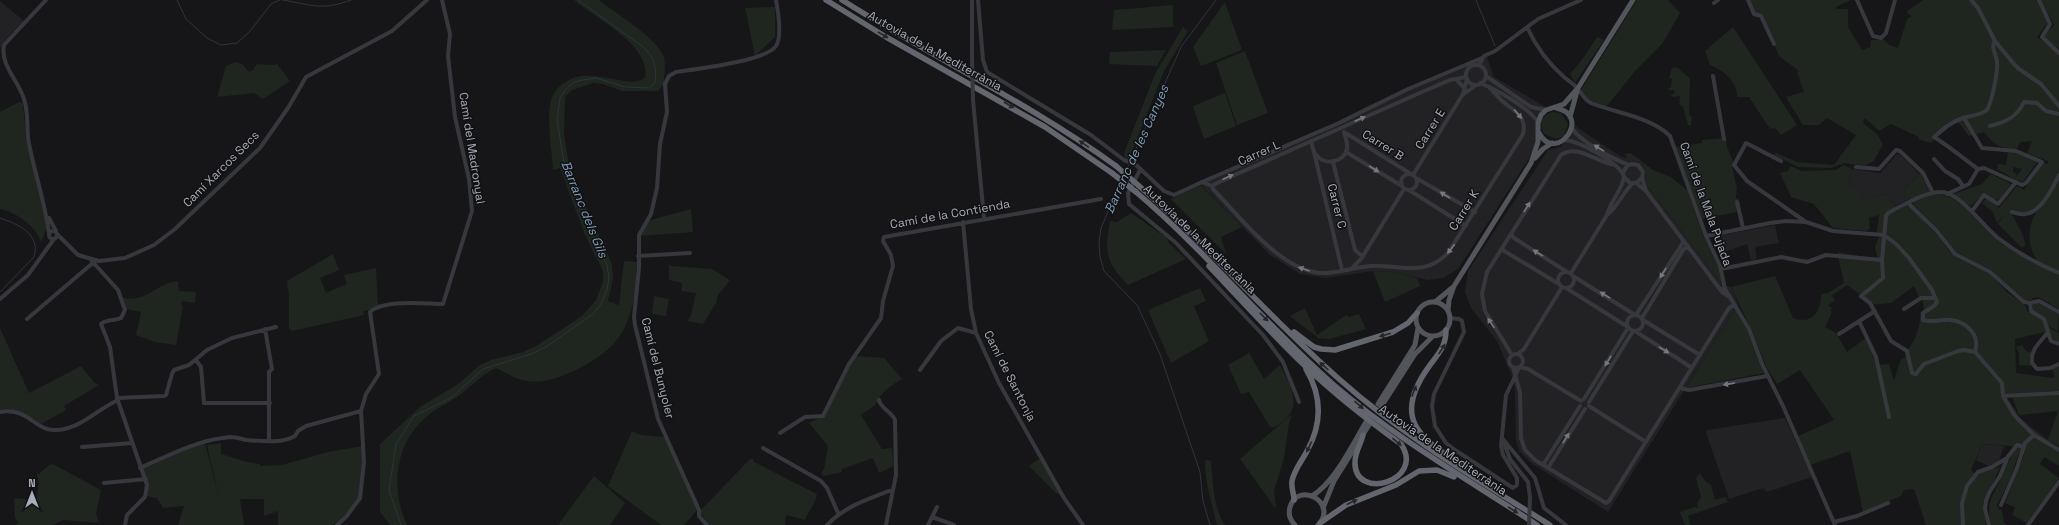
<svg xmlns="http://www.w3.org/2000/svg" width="2059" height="525" viewBox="0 0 2059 525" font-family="'Space Grotesk',sans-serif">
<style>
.built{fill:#222225}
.green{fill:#1e261f;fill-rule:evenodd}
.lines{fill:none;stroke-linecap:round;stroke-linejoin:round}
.stream{stroke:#2c353c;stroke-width:1}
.minor{stroke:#37383d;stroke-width:4}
.major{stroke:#53555c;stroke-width:5}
.highway{stroke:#63666e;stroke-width:5.5}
.minor-bridge{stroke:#37383d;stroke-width:4}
.highway-bridge{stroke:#63666e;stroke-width:5.5}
.oneway{fill:#26262a}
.oneway2{fill:#757881}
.labels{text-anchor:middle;stroke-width:3;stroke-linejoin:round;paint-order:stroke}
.street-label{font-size:12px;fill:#a8adb8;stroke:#111113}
.water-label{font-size:13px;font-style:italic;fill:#7f9bb3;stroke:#111113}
</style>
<rect width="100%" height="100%" fill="#161618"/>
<path class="built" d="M0 1 24 21 6 39 0 48Z
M1486 54 1494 77 1546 107 1539 116 1535 149 1458 269 1443 278 1428 280 1393 272 1373 271 1326 278 1300 274 1270 255 1198 182 1331 125 1368 106Z
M1572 122 1578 128 1620 156 1637 161 1643 165 1648 187 1723 285 1731 287 1739 307 1735 309 1608 512 1531 463 1519 451 1516 441 1515 390 1511 374 1497 341 1471 308 1465 292 1468 271 1548 150 1561 147Z
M1897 154H1899L1908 162 1919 174 1902 193 1910 199 1895 206 1886 194 1862 201 1848 185 1852 169 1880 173Z
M1775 225 1779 243 1755 247 1757 259 1751 260 1747 244 1719 254 1713 237Z
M1785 418 1812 477 1767 492 1763 488 1729 499 1706 433 1707 430Z
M1982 444 2004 446 1999 461 1989 466 1976 460Z"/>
<path class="green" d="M574 0H599C615 13 657 38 664 57 666 65 664 76 664 84L658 91H622L603 84 593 83 572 90 565 97 564 135 571 175 612 264 613 279 608 301 619 305 624 261 637 262C637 287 633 321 616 341 600 361 553 386 527 381 516 379 506 373 496 368 482 374 472 386 460 395 451 402 440 406 431 413 396 439 389 486 407 525H390L380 512V444L420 407 458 384 480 365 491 360 523 352 536 346 582 316 596 300 603 282V272L584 232 560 168 553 170C552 149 546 119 551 100 553 93 558 87 564 83 590 63 632 92 645 77 651 45 595 18 574 0Z
M1637 0H1668L1680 13 1662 44 1636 70 1606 107 1589 102 1581 90Z
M1749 0H1851L1836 7V9H1848V27L1862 50 1870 47 1871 40H1884L1889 45 1898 48 1907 19 1912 16 1906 12 1923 0H2039L2049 21 2037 37 2059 53V309L2038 297 2033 298 2031 300H2025L1992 271 1956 252 1941 232 1913 204 1914 200C1923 198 1933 193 1942 195 1964 199 1978 224 1995 238 2008 249 2021 256 2038 262 2026 244 2027 226 2038 209L2035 207C2027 216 2019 210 2010 211L2021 231 2026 245 2022 248 1998 224 2004 215 1997 223 1993 212 1982 203 1987 198 1999 208 2017 186 2024 190 2043 163 2048 164V161L2027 153 2032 141 2020 142 2017 149C1999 147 1996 147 1984 132L1969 136 1958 122 1951 125 1931 143 1918 139 1919 137 1891 124 1879 131 1865 118 1863 123 1877 134 1883 144 1874 161 1864 166 1845 163 1830 168 1798 167 1774 155 1776 153 1797 162 1834 165 1856 135 1827 118 1819 125H1803L1786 97 1804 92 1797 72 1799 71 1779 56 1762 15 1755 13Z
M2041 0H2059V47L2057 50 2043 36 2054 25Z
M1225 2 1242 50 1201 66 1193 47Z
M1173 5V27L1112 30 1114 10Z
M775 7V37L755 56 745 8Z
M1183 27 1188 31 1164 71 1129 159 1125 157 1124 153 1155 74Z
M1733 27 1797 125 1781 135 1775 128 1770 129 1749 97H1737C1738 82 1723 70 1710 65L1705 51Z
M1597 37 1604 40 1575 83 1570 74 1582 60Z
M1166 50 1157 66 1109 64 1110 52Z
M1245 51 1268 113 1237 125 1216 63Z
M236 62 242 64 249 72 253 70 257 64 274 65 277 64 290 81 263 99 254 93 217 97 226 66Z
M1677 67 1690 79 1689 115 1692 117 1691 125H1688L1683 107 1679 104 1680 96 1673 97 1671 95 1675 92 1673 90H1668L1671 86 1672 79 1669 78 1672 68Z
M1225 93 1236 126 1204 139 1193 106Z
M19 102 23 103 26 138 47 227 41 242C36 226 16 212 0 209V112Z
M1552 112 1561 113 1568 124 1564 136 1556 139 1544 134C1538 124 1542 116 1552 112Z
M1726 138 1727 147 1733 161 1732 167 1737 188 1736 198 1739 199 1741 211 1702 219 1676 147 1702 143V140Z
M2008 152 2018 154 2037 162 2023 182 2014 179 2022 169 2013 167V172L2017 174 2014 179 1997 169 1998 164 2006 165Z
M1631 153 1653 170 1671 177 1687 190 1703 235 1718 267 1723 285 1648 187 1643 165 1637 161 1628 159 1624 154Z
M1790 166 1802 171 1836 170 1844 165 1852 169 1848 185 1858 190 1862 201 1886 194 1895 206 1896 211 1906 206 1911 207 1939 237 1949 251 1960 259 1991 275 2007 292 2026 306 2028 312 2033 310 2032 304 2038 303 2059 314 2058 331 2050 327H2048L2059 333V342L2053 339 2049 331 2015 339 2016 373 2053 378 2055 377 2052 369 2059 365V447L2051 442 2048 446 2059 452V466L2044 457 2040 464 2059 478 2027 523 2012 515 2015 507 2005 503 2024 455 2019 453 2010 479 1997 505 1999 509 2002 510 2004 523 2008 525H1991C1986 500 1992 498 2002 477 2006 467 2009 458 2016 449L2012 446 1982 444 1971 470 1977 476 1984 471 2000 467 1984 503 1986 525H1926L1914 489 1904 490 1901 496 1863 512 1850 451 1810 465 1796 437 1834 420 1800 370 1777 384 1767 368 1751 329 1731 287 1775 276 1793 318C1812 325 1821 312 1821 294L1828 293 1844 283 1837 252 1878 259 1875 248 1879 236 1877 232 1879 215 1869 218 1870 228 1867 231 1833 228 1814 204 1791 197 1780 173 1788 171ZM1847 285 1861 295 1858 297 1869 305 1891 303 1914 286 1919 297 1922 298 1924 310 1920 313C1921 326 1915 343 1905 352V358L1901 359 1894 380 1889 364 1876 365 1867 337 1847 352 1836 333 1825 327 1832 312 1830 310 1832 309 1828 305 1835 301 1832 295ZM2055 391V395L2012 397 2019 415 2058 411 2048 440 2020 418 2005 394Z
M1920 173 1930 192 1910 199 1901 194Z
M1991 174 2011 184 1999 199 1995 200 1985 193 1970 206 1953 194 1982 184Z
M1200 185 1242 227 1221 237 1226 254 1171 199Z
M691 209 693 232 640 236 647 223 651 220Z
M1131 213 1167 238 1168 242 1186 259 1128 285C1106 263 1104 251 1110 221L1117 222Z
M333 254 339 270 320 278 326 293 347 284 344 275 376 268 378 306 363 312 364 315 292 331 289 328V297L287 281Z
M669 264 671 266 712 269 730 280 718 295 716 303 703 324 687 321 690 318 696 293 682 291V283L669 280Z
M1373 271 1393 272 1417 278 1420 286 1385 302Z
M178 281 179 291 196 292 195 303 182 301 181 305 183 306 176 345 155 342 136 335 141 312 126 309 123 298C149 302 154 284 178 281Z
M1200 288 1206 301 1194 306 1209 341 1171 363 1148 310Z
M654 296 669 299 666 316 652 314Z
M1305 308 1317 335 1346 315 1349 317 1359 314 1366 329 1329 339 1318 338C1317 336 1294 320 1290 316Z
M1735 309 1749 333 1764 373 1686 388Z
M0 328 29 393 81 366 94 382 99 385 64 406 66 410 41 424 28 416 0 412Z
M2022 345 2026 351 2032 353 2029 359 2031 366 2019 365V354L2016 347Z
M1249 353 1264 379 1280 365C1293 390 1305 411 1274 427H1270L1249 392 1241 394 1228 365Z
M856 356 884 358 902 379C891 386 883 390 877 402 876 405 865 412 861 415L882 449 892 448 894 466 879 473 873 458 842 469V472L824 476 821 473 824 469 828 446 809 423 826 415 830 403Z
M1292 414 1289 423 1284 458 1274 491 1276 509 1240 459Z
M632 431 641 435 665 437 698 509 684 525H661L608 486Z
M205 443 219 498 207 445 221 443V454L247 462 260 464V466L282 465 328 452 363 446 364 460 359 498 345 517 332 525H278V511L264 516V499H240L244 525H178L184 506 163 508 157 498 147 496 148 484 143 469 192 447Z
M1040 458 1060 494 1056 493 1029 466Z
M750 459H753L754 462 817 494C815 505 809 510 805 520L786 515 785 525H709L701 514V510Z
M1207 460 1211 461C1213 481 1213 508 1225 525H1217C1212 502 1205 486 1205 461Z
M53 464 101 490 96 514 99 523 64 520 52 525H15L18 523 15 517 14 498 36 500 39 484 37 473 39 474 49 465Z
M1700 473 1705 481 1711 485 1715 500 1726 497 1728 502 1688 516 1691 525H1685L1680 512 1694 507 1698 508 1697 503 1701 497 1696 478Z
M594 476 625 503 610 525H558Z"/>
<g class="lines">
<path class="stream" d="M177 0 186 19 207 38 221 45 237 43 250 31 271 4 280 0
M283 0C312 5 322 11 351 0
M1476 0 1495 46
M1131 160 1181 47 1216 0
M1126 171 1130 163
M1120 183 1101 228 1099 242 1100 257 1104 271 1137 305 1160 354 1200 472 1203 501 1210 525
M0 218C18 224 41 234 34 257L0 292
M401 525 389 490 396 444 414 416 451 398 483 369 531 354 546 347 593 314 601 304 607 290 609 278 607 265 585 218 565 168 557 120 560 98 565 90 574 82 583 80 596 78 625 87 650 88 655 82C657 65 654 57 642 46L578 0"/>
<path class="minor" d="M46 0 4 45C0 65 18 80 24 99 29 113 26 129 29 144 35 174 45 203 49 233
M978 0 983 60 987 72 1091 135 1124 160 1135 164 1164 191 1174 195 1202 182 1212 186
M1748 0 1754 14 1761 16 1774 44
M1857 0 1873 36 1881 38 1886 33 1895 0
M1971 0 1978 8 1995 41 2013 63 2019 69 2041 84 2059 106
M2039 0 2050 24 2042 37 2059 53
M1714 3 1718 0
M1527 27C1536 47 1549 64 1565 78 1569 81 1574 84 1577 88 1582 93 1584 100 1591 103 1616 113 1651 117 1670 136L1706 236 1720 266 1725 289
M972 58V0
M1479 65 1484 56 1495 51 1538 19 1581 0
M1466 75a10 10 0 1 1 20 0a10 10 0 1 1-20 0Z
M1486 76 1531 107 1546 110
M1713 76 1724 139
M1466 77 1450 80 1422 92 1219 182 1212 186 1213 189C1239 216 1281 271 1321 273 1341 274 1360 264 1381 266 1408 267 1426 275 1448 253L1523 134C1527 118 1517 113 1506 104 1500 100 1495 93 1490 88
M1456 79 1465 89
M1480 83C1495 89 1532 109 1538 123
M1464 94 1476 85
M973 100 984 218
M1990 126C2005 123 2017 117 2024 102L2037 103 2046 111 2059 114
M1572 128C1579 141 1615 160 1629 165
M1344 132 1411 174
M1565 140C1578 141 1621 163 1624 177 1622 191 1610 201 1607 215L1571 273
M1311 141C1312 146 1313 152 1317 156 1326 166 1345 162 1347 148 1348 142 1345 137 1344 132
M1313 148 1342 270
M1346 152 1402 186
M1934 159 1945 171 1958 179 1963 186
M1781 161 1746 143 1734 165 1747 181 1806 222
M1333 162 1355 250 1362 256
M1856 167 1879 169 1896 150 1900 151 1923 173 1933 193
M1978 169C1963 158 1950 147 1934 137 1943 129 1951 122 1963 118 1972 115 1979 116 1987 110 1992 102 1998 71 1997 62 1997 55 1990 48 1995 41
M1140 170 1128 193 1129 204 1175 242 1263 335 1283 362 1299 402
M1623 173 1627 166 1632 164 1638 165 1643 172 1642 178 1636 183H1630L1624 177
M1401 182a8 8 0 1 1 16 0a8 8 0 1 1-16 0Z
M1413 175 1463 94 1467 79
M1416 178 1475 212
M1642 178 1646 191
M1202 182 1339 123 1408 89 1482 58
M1636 183 1646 191 1722 292 1728 296
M1409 190 1466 226
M1947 194 1969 184 1978 169 1984 168 2022 185 2026 183 2042 162 2016 151 1982 148 1964 118
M1737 202 1743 228
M1908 203 1937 231 1955 254 1990 272 2024 302 2030 303 2039 301 2059 312
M1972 211 1984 195 1998 204 2016 182
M2012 212C2016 213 2021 215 2025 214 2041 213 2053 187 2059 175
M1607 215C1617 208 1623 192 1633 183
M49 218 56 231
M963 222 971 309 976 333 999 383 1064 498 1083 525
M49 235a4 4 0 1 1 8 0a4 4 0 1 1-8 0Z
M57 234 78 255 99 261 125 258 154 245 175 229 260 148 288 108 306 77 392 31 427 0
M1511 234 1514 238 1567 272
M1706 236 1770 223 1786 221 1806 222 1833 231 1884 235 1896 244 1909 258 1932 290 1937 302 1934 306 1923 313V320C1933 323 1941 319 1951 320 1968 322 1980 336 1975 352
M1501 249 1559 284
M638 256 690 253
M91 260 118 290 125 310 121 318C115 321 106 319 101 324L110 347 117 398 147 485 145 497 127 515 125 525
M1882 260 1886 216 1888 213C1904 205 1923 192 1942 192 1960 193 1984 227 1998 238 2016 252 2038 264 2059 273
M1353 267 1361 259 1404 189
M1721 269 1781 257 1807 262 1826 255 1882 260 1883 278 1861 296 1870 303 1891 341 1907 351 1912 373 1916 374 1924 364 1958 351 1964 350 1975 352 2002 383 2003 396 2015 416 2034 435 2059 450
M1558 280a8 8 0 1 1 16 0a8 8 0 1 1-16 0Z
M1573 276 1635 315
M1566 288 1628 327
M1721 289H1725L1749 329 1763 366 1783 406 1835 525
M0 299 28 275 54 239
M2030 303 2031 311 2044 319 2051 341 2059 344
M1904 309 1921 298H1935
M1627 323a8 8 0 1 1 16 0a8 8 0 1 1-16 0Z
M1636 315 1684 241
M1450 318 1459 319 1462 321 1464 332 1434 394 1432 406 1435 426 1446 443 1455 450 1513 488 1517 485V478L1503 455 1501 446 1506 395 1519 368
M1642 318 1683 250 1688 246
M27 319 94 262
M1643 320 1700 355
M1859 321 1876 357 1889 417
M265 329 272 369 269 372V441
M1635 331 1692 368
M2048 332C2041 342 2030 349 2032 363L2037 369 2050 368 2059 364
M1839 334 1875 311
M1518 354 1524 349 1562 287
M1509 361a7 7 0 1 1 14 0a7 7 0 1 1-14 0Z
M1512 355 1485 311 1482 294 1487 272 1561 155C1578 143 1597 163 1615 165
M196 360 201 367 204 403H270
M1513 367 1520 392 1521 438 1525 450 1535 460 1606 503 1609 501 1729 308 1734 305
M1520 367 1528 369 1581 401
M920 370 941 341 958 328 976 333
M1680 388 1689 390 1767 376
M2003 396 2059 393
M117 398 164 396 166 395 172 374 174 370 189 365 207 350 232 338 276 327
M1584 399 1628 328
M879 400C881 409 892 412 895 420L896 475 886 525
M1589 402 1633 331
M1589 406 1646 442
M0 412C29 407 35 432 57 430 80 429 98 409 118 400
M780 433 805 417 823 416 849 364 881 318 883 301 893 266 891 255 883 241 884 237 1101 199
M1502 438 1535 478 1544 508 1566 525
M1503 440 1510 459 1528 482 1530 497
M82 447 132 443
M763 448 821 481 827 488 838 513
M1543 465 1580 406
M140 468C170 455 199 439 231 437 237 437 241 439 246 440 261 441 281 444 295 436L298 431 306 426 361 411
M1548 468 1585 409
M104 483 146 479
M2001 505 2017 468 2025 443 2034 435
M932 517 954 525
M1834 522 1857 516 1888 503
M337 525 346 517 360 498 364 462 361 411 366 394 379 374 370 312C384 299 424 304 443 304L472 211 469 179 455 117 448 56 450 34 442 0
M707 525 699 516V510L658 419 635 325 634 317 639 268V235L651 214 657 188 660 144 667 112 665 84 669 76 676 72C696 69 766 61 776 46 782 37 778 11 776 0
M827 525C844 507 866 500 889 491H893
M928 525 937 507
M1963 525 1962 503 1967 486 1978 472 1992 467 2007 458 2017 445 2024 447
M1989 525 1985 509 1986 501 1989 493 2000 476 2007 459
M2028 525 2059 482"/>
<path class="major" d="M1570 117 1577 91
M1539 133C1556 165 1593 115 1556 108
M1535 158 1543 149 1552 143
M1416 319a17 17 0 1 1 34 0a17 17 0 1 1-34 0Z
M1435 302 1452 288
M1448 311 1449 300 1454 286 1531 163 1538 142V123L1541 115 1546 110 1564 104 1578 88 1633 0
M1378 404 1415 345 1418 328
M1381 407 1415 354 1432 337
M1312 496C1335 482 1352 445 1366 422
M1323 508 1334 481 1369 425
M1295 525C1290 520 1288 514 1290 507 1298 480 1339 503 1318 525"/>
<path class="highway" d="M826 0 886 37 1045 127 1112 173
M842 0C932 57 1029 103 1116 166
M1139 186C1209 246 1269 318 1339 379 1403 436 1478 480 1550 525
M1136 192C1207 252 1265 325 1335 386 1398 440 1469 480 1537 525
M1209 266C1240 299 1270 332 1302 363 1333 393 1366 419 1401 444 1426 481 1354 502 1355 462 1355 452 1361 444 1363 435
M1446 330C1446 346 1439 353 1430 365 1386 425 1428 442 1474 473
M1294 332 1314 347 1321 349 1335 350 1393 332 1408 323 1417 313
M1294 500C1294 493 1291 488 1292 481 1294 470 1302 461 1307 451 1322 424 1322 396 1306 369
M1320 523 1346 505 1396 485 1419 471 1437 470 1454 477"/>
<path class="minor-bridge" d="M972 58 973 100
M1529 525 1530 497"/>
<path class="highway-bridge" d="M1116 166 1139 186
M1112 173 1136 192"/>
</g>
<defs><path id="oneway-solid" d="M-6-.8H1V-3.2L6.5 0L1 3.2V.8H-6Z"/></defs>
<g class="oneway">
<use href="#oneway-solid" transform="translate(883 35) rotate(31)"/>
<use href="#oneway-solid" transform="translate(1009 105) rotate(30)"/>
<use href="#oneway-solid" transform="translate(1084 144) rotate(-145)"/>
<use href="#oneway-solid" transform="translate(1264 317) rotate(45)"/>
<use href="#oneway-solid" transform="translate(1385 335) rotate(164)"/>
<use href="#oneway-solid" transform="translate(1442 349) rotate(-57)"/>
<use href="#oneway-solid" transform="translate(1324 366) rotate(-138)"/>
<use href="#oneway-solid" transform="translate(1414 391) rotate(-69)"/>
<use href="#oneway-solid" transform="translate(1359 405) rotate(40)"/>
<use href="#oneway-solid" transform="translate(1397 442) rotate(40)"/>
<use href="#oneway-solid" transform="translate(1309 447) rotate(116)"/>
<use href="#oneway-solid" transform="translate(1352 502) rotate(-26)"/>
<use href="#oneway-solid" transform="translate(1513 510) rotate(32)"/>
</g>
<g class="oneway2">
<use href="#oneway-solid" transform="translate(1518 114) rotate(49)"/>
<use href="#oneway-solid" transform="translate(1360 119) rotate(-24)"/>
<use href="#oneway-solid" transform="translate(1599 148) rotate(-148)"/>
<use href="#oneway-solid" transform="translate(1374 169) rotate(32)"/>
<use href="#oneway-solid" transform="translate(1228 177) rotate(-24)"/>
<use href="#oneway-solid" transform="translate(1445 195) rotate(-148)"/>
<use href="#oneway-solid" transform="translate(1527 207) rotate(-58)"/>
<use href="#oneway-solid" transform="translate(1451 249) rotate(128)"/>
<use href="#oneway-solid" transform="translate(1538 253) rotate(-148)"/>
<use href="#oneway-solid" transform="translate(1304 269) rotate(-161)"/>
<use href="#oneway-solid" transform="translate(1663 273) rotate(122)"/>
<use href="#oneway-solid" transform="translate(1605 295) rotate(-148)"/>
<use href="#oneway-solid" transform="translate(1491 323) rotate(-124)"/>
<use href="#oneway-solid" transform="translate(1664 350) rotate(32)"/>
<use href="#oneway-solid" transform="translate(1608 361) rotate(122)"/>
<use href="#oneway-solid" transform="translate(1729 384) rotate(171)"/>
<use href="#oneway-solid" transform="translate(1566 438) rotate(-58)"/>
</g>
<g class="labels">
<g class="street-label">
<text transform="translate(935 51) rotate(29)" y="4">Autovia de la Mediterrània</text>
<text transform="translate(1430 129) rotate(-58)" y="4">Carrer E</text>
<text transform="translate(1383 145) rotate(32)" y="4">Carrer B</text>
<text transform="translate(472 148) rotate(81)" y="4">Camí del Madronyal</text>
<text transform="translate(1259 153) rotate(-24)" y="4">Carrer L</text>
<text transform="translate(221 169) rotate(-45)" y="4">Camí Xarcos Secs</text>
<text transform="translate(1706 204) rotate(70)" y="4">Camí de la Mala Pujada</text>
<text transform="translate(1337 206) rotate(76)" y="4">Carrer C</text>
<text transform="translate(1464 210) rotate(-58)" y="4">Carrer K</text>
<text transform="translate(950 214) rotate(-10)" y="4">Camí de la Contienda</text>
<text transform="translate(1200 239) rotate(44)" y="4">Autovia de la Mediterrània</text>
<text transform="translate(658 368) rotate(76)" y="4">Camí del Bunyoler</text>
<text transform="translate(1010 376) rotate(63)" y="4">Camí de Santonja</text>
<text transform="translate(1443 450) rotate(34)" y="4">Autovia de la Mediterrània</text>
</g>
<g class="water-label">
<text transform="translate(1136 149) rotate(-66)" y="5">Barranc de les Canyes</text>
<text transform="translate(585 209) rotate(68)" y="5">Barranc dels Gils</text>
</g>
</g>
<g transform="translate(32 493)" stroke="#111113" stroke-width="3" paint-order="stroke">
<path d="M0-3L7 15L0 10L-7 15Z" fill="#a8adb8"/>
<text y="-6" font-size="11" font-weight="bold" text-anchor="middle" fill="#a8adb8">N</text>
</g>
</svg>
